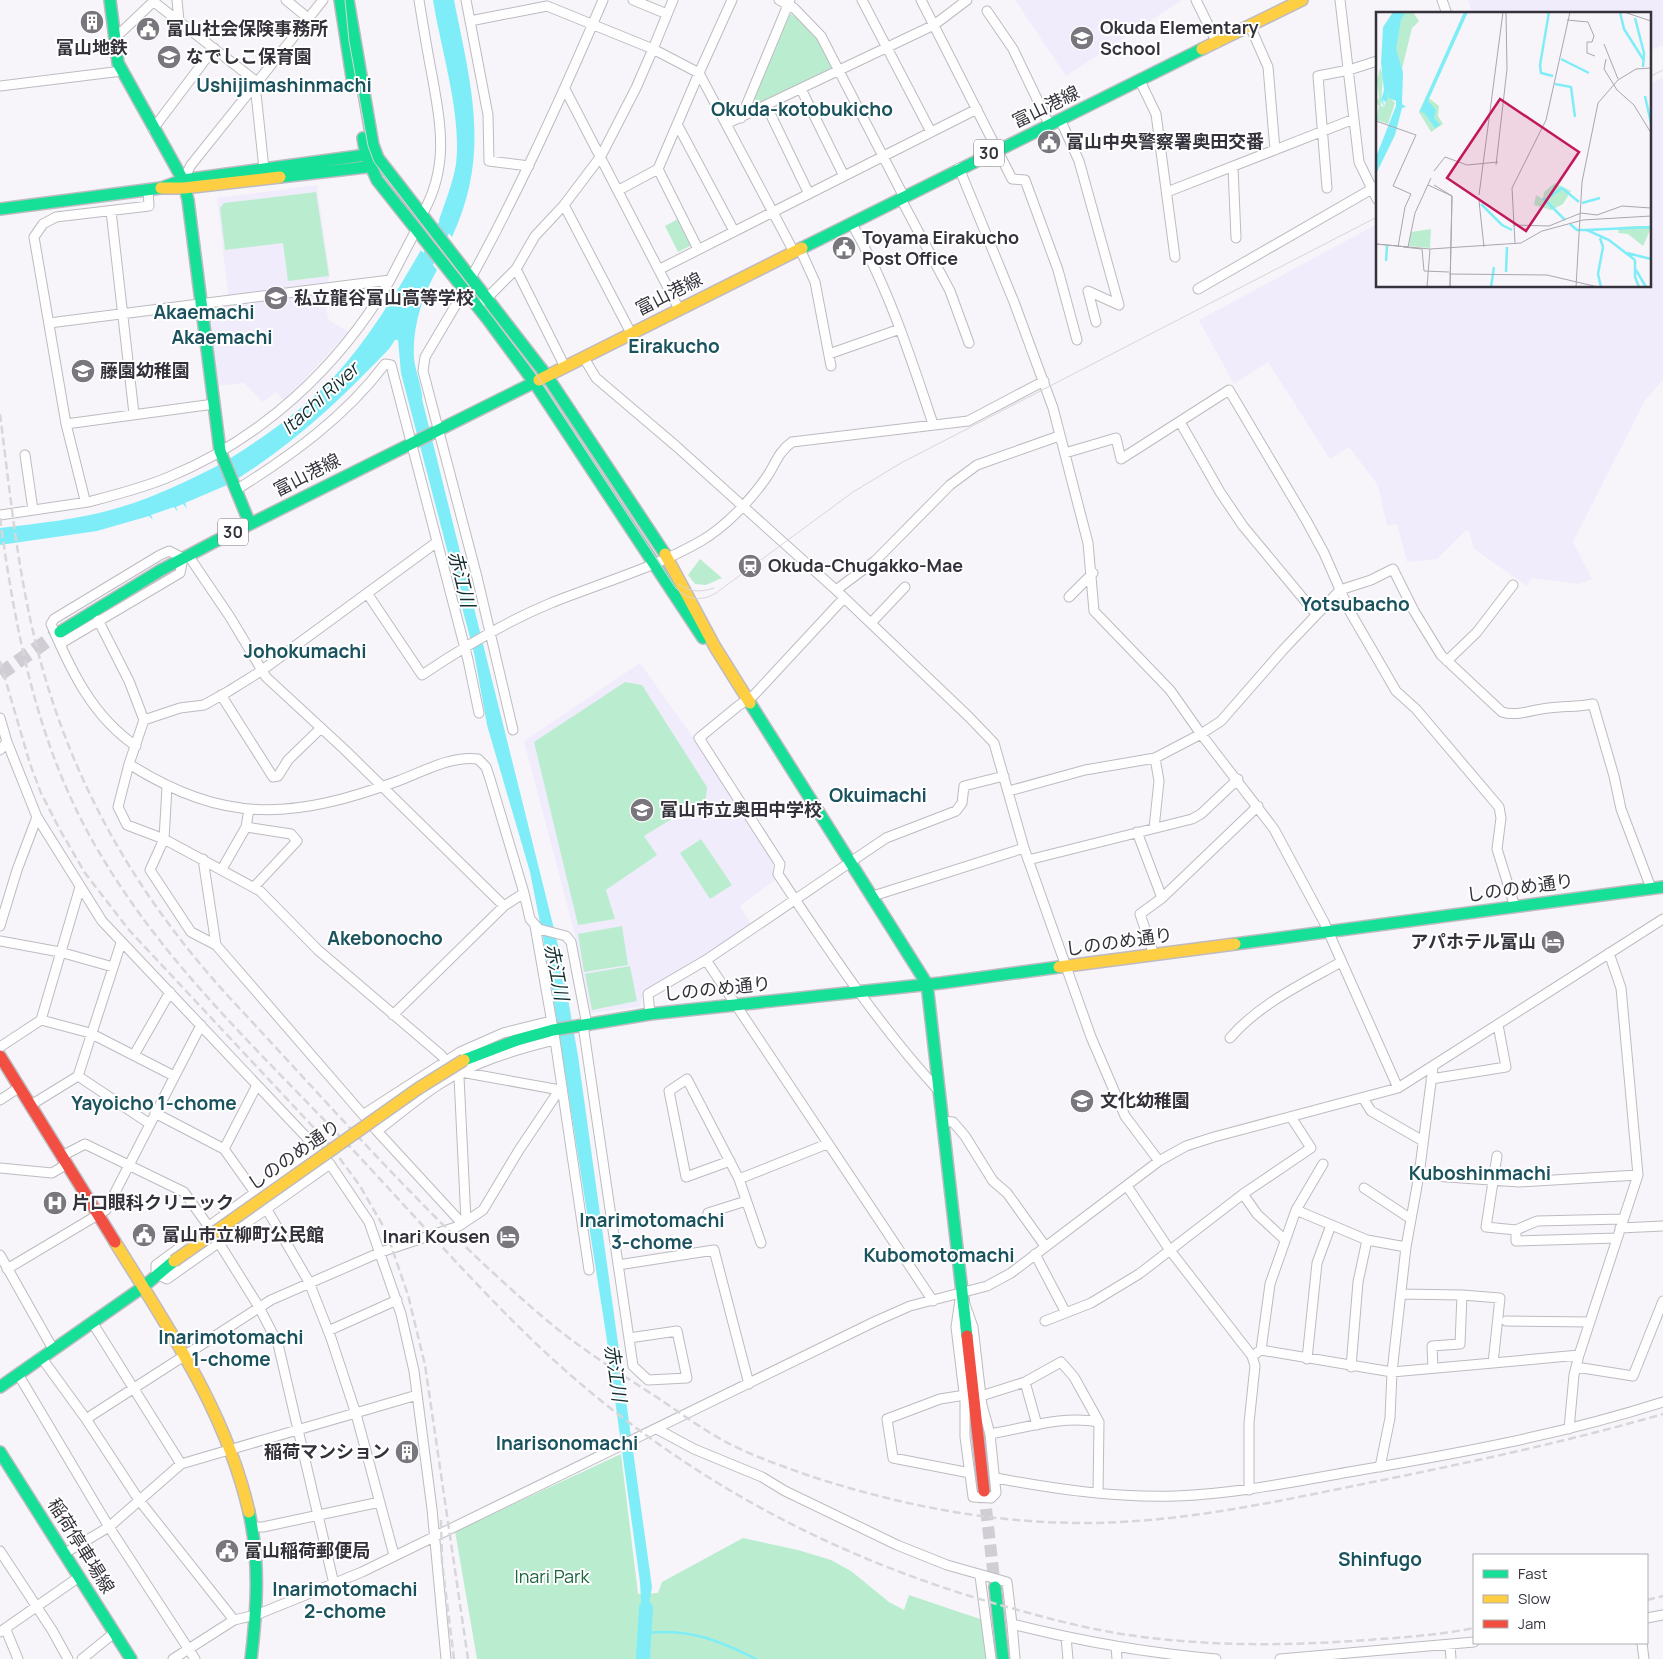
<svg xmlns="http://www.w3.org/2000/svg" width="1663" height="1659" viewBox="0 0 1663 1659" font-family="Manrope,'Noto Sans JP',sans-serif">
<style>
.built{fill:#f1ecfb}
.green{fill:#baedcf}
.water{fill:#7fedf7}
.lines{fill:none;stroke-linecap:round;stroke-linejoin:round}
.stream{stroke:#7fedf7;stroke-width:2.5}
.river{stroke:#7fedf7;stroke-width:14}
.secondary-tunnel{stroke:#d0ced4;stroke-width:12;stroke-dasharray:12 6;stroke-linecap:butt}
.primary-tunnel{stroke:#d0ced4;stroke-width:14;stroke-dasharray:14 7;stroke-linecap:butt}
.street-casing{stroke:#bdbbc1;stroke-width:11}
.fast-casing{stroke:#bdbbc1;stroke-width:14}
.slow-casing{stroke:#bdbbc1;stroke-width:14}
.jam-casing{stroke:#bdbbc1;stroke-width:14}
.street{stroke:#fefefe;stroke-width:9}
.fast{stroke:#16e098;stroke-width:11}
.slow{stroke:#ffcf43;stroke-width:11}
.jam{stroke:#f24e42;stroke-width:11}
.tram{stroke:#d7d6d8;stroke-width:1}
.rail{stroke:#d7d6d8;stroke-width:2.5;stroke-dasharray:8 4;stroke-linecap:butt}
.slow-bridge-casing{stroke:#bdbbc1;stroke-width:14;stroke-linecap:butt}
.slow-bridge{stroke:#ffcf43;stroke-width:11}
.labels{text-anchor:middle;stroke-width:4;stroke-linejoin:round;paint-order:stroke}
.shield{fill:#fff;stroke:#727076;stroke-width:1}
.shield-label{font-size:16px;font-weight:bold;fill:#35323b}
.poi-label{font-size:18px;font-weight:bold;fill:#35323b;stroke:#fff;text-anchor:start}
.street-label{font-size:18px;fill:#35323b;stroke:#fff}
.park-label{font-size:18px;fill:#1c653e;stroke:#fff}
.neighbourhood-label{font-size:19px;font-weight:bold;fill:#1a525e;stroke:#fff}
.water-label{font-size:19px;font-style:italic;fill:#152f31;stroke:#fff}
.inset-river{fill:none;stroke:#7fedf7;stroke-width:2.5}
.inset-road{fill:none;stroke:#a9a7ae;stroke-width:1}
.view{fill:#c2185b;fill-opacity:0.15;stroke:#c2185b;stroke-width:2.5}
.inset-edge{fill:none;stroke:#35323b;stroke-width:2.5}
</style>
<rect width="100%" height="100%" fill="#f7f5fa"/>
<path class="built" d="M1015 0H1182L1066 76Z
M1468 0H1663V45L1649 51V14H1472Z
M1663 77V380L1645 400 1573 542 1592 579 1579 584 1532 578 1527 586 1474 549 1469 531H1465L1437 559 1407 562 1397 524 1387 526 1378 485 1349 447 1330 459 1268 362 1234 384 1199 320 1377 224V286H1649V84Z
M317 185 330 276 322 293 329 320 349 332 284 401 276 392 263 402 244 383 217 386 207 308 211 305 229 302 217 198Z
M640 663 710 761 774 860 772 868 777 878 740 906 752 926 647 991 642 997 640 1007 590 1013 575 935 524 741Z"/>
<path class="green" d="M789 13C811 24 820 44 832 65L830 69 747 109Z
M316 192 329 276 288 281 283 243 225 250 220 208 224 203Z
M678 219 692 245 678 252 665 226Z
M700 559 722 578 706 585 695 584 688 575Z
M625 682 642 685 707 787 706 798 644 836 657 855 606 890 615 919 578 925 534 742Z
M701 839 732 885 710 899 680 853Z
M622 926 628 965 584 972 578 934Z
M630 966 637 1001 592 1010 585 974Z
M621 1454 638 1594 658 1593 662 1582 743 1538 798 1550 831 1560 851 1571 889 1602 904 1610 909 1595 980 1619 983 1622 987 1659H477L455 1531Z"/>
<path class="water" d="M433 0H454C471 86 491 153 452 237L439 220C445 202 453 183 456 164 462 115 441 50 433 0Z
M421 250 437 270C422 296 412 328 414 359 415 368 424 395 422 399L560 953 578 1056 652 1587 643 1636 640 1582 606 1334 547 958 530 872 487 725 474 653 401 373 398 340H395L389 349C343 397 295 443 237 479L229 459C266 436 302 410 332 379 368 340 395 295 421 250Z
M219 465 227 485 185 503 187 509 183 504 176 507 178 512 174 507 151 515 153 520 149 516 97 531 0 545V528C40 523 82 519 121 507 155 497 187 481 219 465Z"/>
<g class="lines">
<path class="stream" d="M645 1633C689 1628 718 1640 756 1659"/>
<path class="river" d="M420 275 452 212
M643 1659 646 1608"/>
<path class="secondary-tunnel" d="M984 1491 995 1587"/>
<path class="primary-tunnel" d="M0 674 60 632"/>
<g class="street-casing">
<path id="street" d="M177 0 179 21
M286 0 308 18
M419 0C423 25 427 50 432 75 441 126 449 166 423 213
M466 0 488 115 489 161 529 166
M633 0 667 14
M732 0 699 73 794 252
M779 0 794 8 821 36 904 197
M862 0 931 132
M921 0 1012 179 1025 180 1058 270 1077 340
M1196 0 1217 43
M1340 0 1359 162 1377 199
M1442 0 1447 14
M154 2 257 82
M987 11 1013 49 1049 124
M470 21 547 6 653 49 673 0
M1250 26 1268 67 1275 150
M115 38 155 0
M1140 81 1156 114 1175 257
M255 84 264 169
M0 86 122 71
M565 89 679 309
M801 89 844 176
M766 105 809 194
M741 118 790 0
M1060 119 1079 161 1119 305
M677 124 734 231
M726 124 934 25 967 0
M153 129 214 48
M1233 167 1236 238
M959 168 1014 302 1053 408 1088 543 1094 611 1170 690 1201 734 1274 829 1324 922 1398 1088
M658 169 698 249
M183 180 191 165 323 0
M1327 188 1318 76 1349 70 1377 61
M148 190 149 206 56 217 43 224 34 237 66 424 85 500 88 502C115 495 143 488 169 477 263 438 339 367 390 280
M1167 192 1354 119
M901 199 950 291 969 343
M564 205 631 333
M111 211 134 414
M852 224C888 287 910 355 933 424
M800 249 815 282 831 366
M516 269 565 367
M660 269 977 109
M472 276C521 187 563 94 603 0
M1198 289 1377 186
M464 291 425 357 423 371 477 577 513 730
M484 301 516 269 535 236 564 205 601 156 636 88 653 49 699 73 658 169 619 190
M1096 322 1088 291 1119 305
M49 323 390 280 416 230
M829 354 900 329
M584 358 596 378 676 446 836 590 969 717 994 743 1024 848 1091 1037 1125 1116 1159 1161
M1180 422 1220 492 1243 526 1316 614
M66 424 214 404
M1065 453 1116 438 1121 459 1229 390 1306 520 1324 553 1349 610 1396 691 1416 709 1499 807 1501 818 1497 849 1515 907
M25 455 33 510
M236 490C292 455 345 417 385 364L391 365 468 660 479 713
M0 515 88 502
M188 555 230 617 266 677 345 750 504 906
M836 590 875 561 950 485 977 465 1059 436
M367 593 422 675C462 648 505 622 551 603 601 583 654 568 701 541 725 527 750 501 766 478 775 465 778 452 792 442L968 421 1044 381
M1069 597 1093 573
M844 598 754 695 738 706 699 738 780 864 778 874C828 949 877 1023 938 1090
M98 620 129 681 144 720 129 764 118 807 127 825 164 839 260 891 318 950 441 1055 459 1077 466 1221
M871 623 905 587
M60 644 180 573 183 558 169 551 160 555 54 619 51 624C71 671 93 717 136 746
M1447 661 1477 632 1513 585
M221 695 273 777 278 776 288 760 321 728
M0 718 7 742 37 817 102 921 310 1141 330 1164 369 1222 401 1314 414 1371 432 1509 446 1659
M144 720 180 708 204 705 229 691 261 671 437 542
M0 750 7 742
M129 764C226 825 294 819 398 781 422 772 452 755 478 759L486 767 490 779 524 893 530 919 539 929 566 936 571 942 587 1025
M167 787 164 839 150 870 191 932 216 945
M1009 791 1085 770 1155 758 1201 734 1221 721 1283 650 1340 590 1371 580 1393 569 1414 611 1441 655 1502 712C1517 717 1534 709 1549 708 1564 706 1578 707 1593 704L1614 776 1621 809 1651 888
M246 827 291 834 297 841 254 887
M1154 828 1159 781 1155 758
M1137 832 1162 898 1140 914 1154 955
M203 859 216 945 377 1131 458 1219 466 1221
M1028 860 1192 819 1201 814 1238 779
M222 869 246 827 249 809
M873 896 1024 848
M1162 898 1258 806
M0 926 17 870 37 817
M535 926 555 1040 589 1270
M0 941 60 952 113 967
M706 960 933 1301
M650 1014 648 994 706 960 886 838 956 811 962 803 964 786 1004 776
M393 1015 504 906 524 893
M41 1020 90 1033 174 1076
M583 1025 633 1366 648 1380 687 1378 677 1331 629 1338
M1230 1038C1259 1004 1302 984 1341 962
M0 1047 41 1020 80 887
M134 1055 170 992
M461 1072 560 1090
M78 1076 150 1124
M1431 1079 1506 1067 1498 1025
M1363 1098 1371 1111 1423 1141
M0 1100 20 1087
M31 1105 78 1076 121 943
M155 1113 224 1149 266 1208 309 1282 331 1338 356 1414 394 1555
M364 1114 460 1052 503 1033 551 1021
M942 1121 953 1122 965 1136 993 1181 1007 1193 1045 1246
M377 1131C397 1116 417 1099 438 1085 474 1062 514 1050 555 1040
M316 1148 156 1265V1274L167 1279 330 1164
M224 1149 257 1085
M62 1156 85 1144 184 1192 209 1227 259 1307 278 1344 334 1584
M1497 1156 1486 1227 1516 1230 1537 1221 1623 1219
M730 1161 686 1177 669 1091 687 1079 739 1179 827 1144
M0 1168 52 1173 67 1164
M1419 1175 1519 1182 1638 1175
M739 1179 761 1243
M1127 1186 1169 1249 1252 1356 1255 1366 1249 1423V1490
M1364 1188 1411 1219
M1243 1194 1257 1214 1285 1240
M1296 1210 1323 1164
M708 1213 746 1201
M1620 1228 1663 1226
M1516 1230V1241L1617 1238
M1035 1254 1066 1313
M0 1255 53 1349
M618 1265 714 1250 749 1384
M7 1269 106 1210 201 1025
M961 1293 973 1327 982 1405 990 1434 996 1493 991 1498 973 1497 965 1437V1401L956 1327Z
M1401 1294 1462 1295
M1045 1321 1091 1303 1139 1274 1243 1194 1311 1148 1291 1117
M1506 1321 1590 1322
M92 1322 181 1464
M328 1331 397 1300
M1261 1350 1270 1284 1296 1210 1367 1240 1406 1247
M1252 1356 1261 1350 1392 1372 1493 1363 1500 1298 1462 1295 1460 1344 1432 1346 1433 1368
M41 1357 86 1419 139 1500 234 1620
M1307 1359 1317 1263 1331 1225
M1493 1363 1579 1355
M1351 1367 1358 1282 1367 1240
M1576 1367 1633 1376 1663 1301
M18 1374 109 1527 195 1659
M1025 1382 1037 1425
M965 1395 940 1399 887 1419 893 1458 970 1473
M981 1396 1025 1382 1061 1362 1074 1377 1099 1422 1098 1493
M86 1419 271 1300 381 1252 459 1226 483 1210 519 1150 562 1086
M657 1429 694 1449 762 1477 785 1491 897 1545 947 1565 1007 1582 1012 1624C1079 1641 1147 1653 1216 1659
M1569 1429 1574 1375 1579 1355 1638 1175 1621 988 1609 953
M990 1434C1027 1428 1061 1415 1099 1422
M1380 1467 1390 1418 1392 1372 1406 1247 1419 1175 1433 1067
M996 1478C1055 1489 1116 1498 1176 1496 1234 1494 1292 1482 1349 1472 1455 1454 1560 1435 1663 1402
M252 1527H263L380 1502
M0 1551 52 1630 68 1659
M65 1553 109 1527 181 1464 417 1395
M980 1576 991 1659
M1647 1618 1663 1615
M1012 1624 1015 1659
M6 1630 18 1659
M0 1632 79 1577
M1066 1637 1068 1659
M1642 1643 1644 1659
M1450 1645 1451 1659
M1116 1646 1117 1659
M82 1659 114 1633
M173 1659 234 1620 256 1615 362 1572 876 1321 910 1306 987 1286 1011 1273 1159 1161 1186 1146 1214 1137 1398 1088 1663 919
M1280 1659 1474 1642"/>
</g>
<g class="fast-casing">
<path id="fast" d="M110 0 118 63 183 180 188 200 220 451 250 524
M340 0 353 84
M348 0 373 145 378 158 547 376 665 554
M363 138 366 155 377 180 489 321 534 382 703 638
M0 209 161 188 183 180 366 155 378 158 366 167 280 177
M802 248 1202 49
M60 632 161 570 214 542 539 380
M750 703 927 984 967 1336
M1235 944 1663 887
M464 1060 517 1040 553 1030 650 1014 941 983 1059 967
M0 1387 143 1287 174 1261
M0 1452 131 1659
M249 1512C260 1562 257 1608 251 1659
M995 1587 1003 1659"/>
</g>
<g class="slow-casing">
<path id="slow" d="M1202 49 1302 0
M161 188H184L280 177
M539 380 802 248
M665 554 715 647 750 703
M1059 967 1235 944
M115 1242C168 1328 226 1411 249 1512"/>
</g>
<g class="jam-casing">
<path id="jam" d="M0 1056 115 1242
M967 1336 984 1491"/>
</g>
<use href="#street" class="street"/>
<use href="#fast" class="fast"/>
<use href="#slow" class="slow"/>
<use href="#jam" class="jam"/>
<path class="tram" d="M345 0 349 41 368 146 374 162 534 371 675 587C687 600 701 602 716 593L853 492 901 463 1377 217
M1649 77 1663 70
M679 584C690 593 702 592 714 588"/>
<path class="rail" d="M0 414C9 484 16 557 32 627 64 769 130 888 228 996 332 1107 433 1225 550 1323 584 1351 621 1374 658 1398 682 1414 707 1433 734 1446 758 1458 785 1467 810 1476 899 1505 990 1523 1084 1523 1180 1523 1274 1502 1368 1483 1467 1463 1566 1442 1663 1414
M0 518C16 636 39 754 102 857 168 968 265 1057 353 1150 433 1235 513 1331 604 1403 722 1498 855 1564 1000 1605 1043 1617 1086 1629 1129 1635 1203 1646 1279 1646 1353 1641 1394 1638 1434 1636 1474 1628
M0 661 30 764 41 793 60 830 85 873 129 930 330 1145 360 1186 386 1231 408 1295 425 1365 468 1659
M441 1520 442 1562 454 1659
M1647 1600 1663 1596"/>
<g class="slow-bridge-casing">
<path id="slow-bridge" d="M174 1261 419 1088 464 1060"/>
</g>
<use href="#slow-bridge" class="slow-bridge"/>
</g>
<defs>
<g id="building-disc" transform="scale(1.25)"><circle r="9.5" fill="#79767e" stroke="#fff"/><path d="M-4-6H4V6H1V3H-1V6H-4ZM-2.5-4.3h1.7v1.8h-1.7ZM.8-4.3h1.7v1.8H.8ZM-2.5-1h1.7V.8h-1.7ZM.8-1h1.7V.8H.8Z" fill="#fff"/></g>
<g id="civic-disc" transform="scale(1.25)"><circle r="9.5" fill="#79767e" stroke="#fff"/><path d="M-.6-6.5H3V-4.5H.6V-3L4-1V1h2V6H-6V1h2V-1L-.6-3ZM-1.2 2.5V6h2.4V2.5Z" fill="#fff"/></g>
<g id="school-disc" transform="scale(1.25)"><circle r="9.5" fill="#79767e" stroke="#fff"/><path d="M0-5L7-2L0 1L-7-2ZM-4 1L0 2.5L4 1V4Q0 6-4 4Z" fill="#fff"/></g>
<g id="station-disc" transform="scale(1.25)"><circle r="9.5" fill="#79767e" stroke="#fff"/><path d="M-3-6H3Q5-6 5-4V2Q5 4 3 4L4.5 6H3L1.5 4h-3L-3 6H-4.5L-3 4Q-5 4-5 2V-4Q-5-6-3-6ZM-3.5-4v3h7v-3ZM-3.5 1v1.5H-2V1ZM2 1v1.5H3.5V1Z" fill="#fff"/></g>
<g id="hotel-disc" transform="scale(1.25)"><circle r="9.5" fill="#79767e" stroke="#fff"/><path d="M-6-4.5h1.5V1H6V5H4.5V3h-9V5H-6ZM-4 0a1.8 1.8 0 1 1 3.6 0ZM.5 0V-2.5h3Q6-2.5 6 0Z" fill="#fff"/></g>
<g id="hospital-disc" transform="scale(1.25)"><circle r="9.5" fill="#79767e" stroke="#fff"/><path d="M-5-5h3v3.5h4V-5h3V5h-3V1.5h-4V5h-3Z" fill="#fff"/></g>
</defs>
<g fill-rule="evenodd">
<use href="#building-disc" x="92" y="22"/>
<use href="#civic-disc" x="148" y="29"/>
<use href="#school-disc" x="1082" y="38"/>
<use href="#school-disc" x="169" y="57"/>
<use href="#civic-disc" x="1049" y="142"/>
<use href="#civic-disc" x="844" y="248"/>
<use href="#school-disc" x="276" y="298"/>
<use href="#school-disc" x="83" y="371"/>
<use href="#station-disc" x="750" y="566"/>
<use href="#school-disc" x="642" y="810"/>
<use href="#hotel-disc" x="1553" y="942"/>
<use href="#school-disc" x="1082" y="1101"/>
<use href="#hospital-disc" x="55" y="1203"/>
<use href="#civic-disc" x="144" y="1235"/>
<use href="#hotel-disc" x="508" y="1237"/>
<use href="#building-disc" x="407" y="1452"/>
<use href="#civic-disc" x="227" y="1551"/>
</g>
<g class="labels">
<g class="shield">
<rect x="974" y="139.5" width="30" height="27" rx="4"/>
<rect x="218" y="518.5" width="30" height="27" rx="4"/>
</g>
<g class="shield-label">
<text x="989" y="159">30</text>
<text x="233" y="538">30</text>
</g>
<g class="poi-label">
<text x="1100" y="34">Okuda Elementary<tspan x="1100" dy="21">School</tspan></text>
<text x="166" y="35">富山社会保険事務所</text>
<text x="92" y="54" text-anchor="middle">富山地鉄</text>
<text x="186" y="63">なでしこ保育園</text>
<text x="1066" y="148">富山中央警察署奥田交番</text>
<text x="862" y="244">Toyama Eirakucho<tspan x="862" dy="21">Post Office</tspan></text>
<text x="294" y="304">私立龍谷富山高等学校</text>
<text x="100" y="377">藤園幼稚園</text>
<text x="768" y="572">Okuda-Chugakko-Mae</text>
<text x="660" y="816">富山市立奥田中学校</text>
<text x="1536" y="948" text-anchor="end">アパホテル富山</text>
<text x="1100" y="1107">文化幼稚園</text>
<text x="72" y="1209">片口眼科クリニック</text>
<text x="162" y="1241">富山市立柳町公民館</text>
<text x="490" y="1243" text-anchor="end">Inari Kousen</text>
<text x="390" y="1458" text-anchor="end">稲荷マンション</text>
<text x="244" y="1557">富山稲荷郵便局</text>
</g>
<g class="street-label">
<text transform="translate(1046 107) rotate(-26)" y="6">富山港線</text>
<text transform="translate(669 294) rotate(-27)" y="6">富山港線</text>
<text transform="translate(307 475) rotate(-27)" y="6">富山港線</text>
<text transform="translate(1520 888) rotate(-8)" y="6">しののめ通り</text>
<text transform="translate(1119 942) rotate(-8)" y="6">しののめ通り</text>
<text transform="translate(717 989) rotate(-6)" y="6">しののめ通り</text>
<text transform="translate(294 1155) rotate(-35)" y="6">しののめ通り</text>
<text transform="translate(81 1546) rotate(58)" y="6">稲荷停車場線</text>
</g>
<g class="park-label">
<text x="552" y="1583">Inari Park</text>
</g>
<g class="neighbourhood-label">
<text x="284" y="92">Ushijimashinmachi</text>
<text x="802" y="116">Okuda-kotobukicho</text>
<text x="204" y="319">Akaemachi</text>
<text x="222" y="344">Akaemachi</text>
<text x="674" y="353">Eirakucho</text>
<text x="1355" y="611">Yotsubacho</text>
<text x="305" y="658">Johokumachi</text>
<text x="878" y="802">Okuimachi</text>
<text x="385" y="945">Akebonocho</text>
<text x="154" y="1110">Yayoicho 1-chome</text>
<text x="1480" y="1180">Kuboshinmachi</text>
<text x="652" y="1227">Inarimotomachi<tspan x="652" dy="22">3-chome</tspan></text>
<text x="939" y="1262">Kubomotomachi</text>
<text x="231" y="1344">Inarimotomachi<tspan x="231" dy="22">1-chome</tspan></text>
<text x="567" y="1450">Inarisonomachi</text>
<text x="1380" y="1566">Shinfugo</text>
<text x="345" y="1596">Inarimotomachi<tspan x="345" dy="22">2-chome</tspan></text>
</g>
<g class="water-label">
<text transform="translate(320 398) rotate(-42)" y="7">Itachi River</text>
<text transform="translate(462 579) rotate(76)" y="7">赤江川</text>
<text transform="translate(557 972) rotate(79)" y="7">赤江川</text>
<text transform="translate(616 1373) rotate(82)" y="7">赤江川</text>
</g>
</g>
<g transform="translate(1376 12)">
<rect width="275" height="275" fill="#f7f5fa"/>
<path d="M37 0 43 9 36 16 26 57 20 40V26L25 7 29 1ZM4 56 7 63 5 94 8 95 11 82 19 91 12 112 0 108 3 94 0 90 3 86 1 68ZM50 84 63 94 62 104 67 112 55 120 43 100ZM179 171 195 179 187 192 175 198 158 193 160 183 167 187 168 180ZM264 214 275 216 267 234 252 222 242 221 243 215ZM55 217 54 236 33 234 35 220Z" fill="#baedcf"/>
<path d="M17 0H30L25 8 20 37 27 60 26 92 30 95 26 96 19 123 0 162V145L20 94V89L13 86 11 80 12 87 9 90 7 87 8 95 5 88 8 78 5 51 7 15ZM88 0H92L52 89 60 98 58 106 64 113 59 116 47 99 43 101Z" fill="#7fedf7"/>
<path class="inset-river" d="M173 0 164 53 165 61 177 64M244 0 248 17 267 47M259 6 268 41 267 55M185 47 213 61M179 72 195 75 199 105M269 84 275 111M48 101 51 86 90 0M167 186 189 208M169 188 186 176 203 190M206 191 224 186M105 192 126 213 136 218M194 212 201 218H211L233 228 259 248M210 218 275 215M224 226 227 235 222 262 225 275M251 241 275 247M259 248V265L263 275M10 249 11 234M260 258 270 275M130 260 131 235M115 275 118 255"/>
<path class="inset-road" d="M248 0 275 9M191 8 212 10 218 24 216 30H211V41L219 44M228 32 242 67M230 47 228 57 241 78 258 93 275 121M0 109 40 123 17 174 35 182 29 195 22 235M120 153 131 57 130 0M58 159 69 145 91 153 122 150M52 173 76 184 74 275M58 173 76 184 74 275M103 183 127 0M103 189 108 235M137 213 173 214 205 201 221 203 246 194 275 196M139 231 136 176 170 108 194 0M0 232 54 237M0 232 32 235 39 201 55 166M27 235 46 237 48 259 73 260M73 262 171 263 222 275M51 275 54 237 145 231 166 219 207 208 275 204M200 275 206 170 222 91 242 68 260 57 275 56"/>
<path class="view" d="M124 87 203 140 150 219 71 166Z"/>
<rect width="275" height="275" class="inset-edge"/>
</g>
<rect x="1473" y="1554" width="175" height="90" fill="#ffffff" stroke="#aeadb1"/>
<rect x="1483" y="1570" width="25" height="8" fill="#16e098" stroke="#aeadb1"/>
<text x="1518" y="1579" font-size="15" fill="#35323b">Fast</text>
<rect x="1483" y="1595" width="25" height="8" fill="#ffcf43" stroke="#aeadb1"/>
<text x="1518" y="1604" font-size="15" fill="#35323b">Slow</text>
<rect x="1483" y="1620" width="25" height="8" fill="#f24e42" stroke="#aeadb1"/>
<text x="1518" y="1629" font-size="15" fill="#35323b">Jam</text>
</svg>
